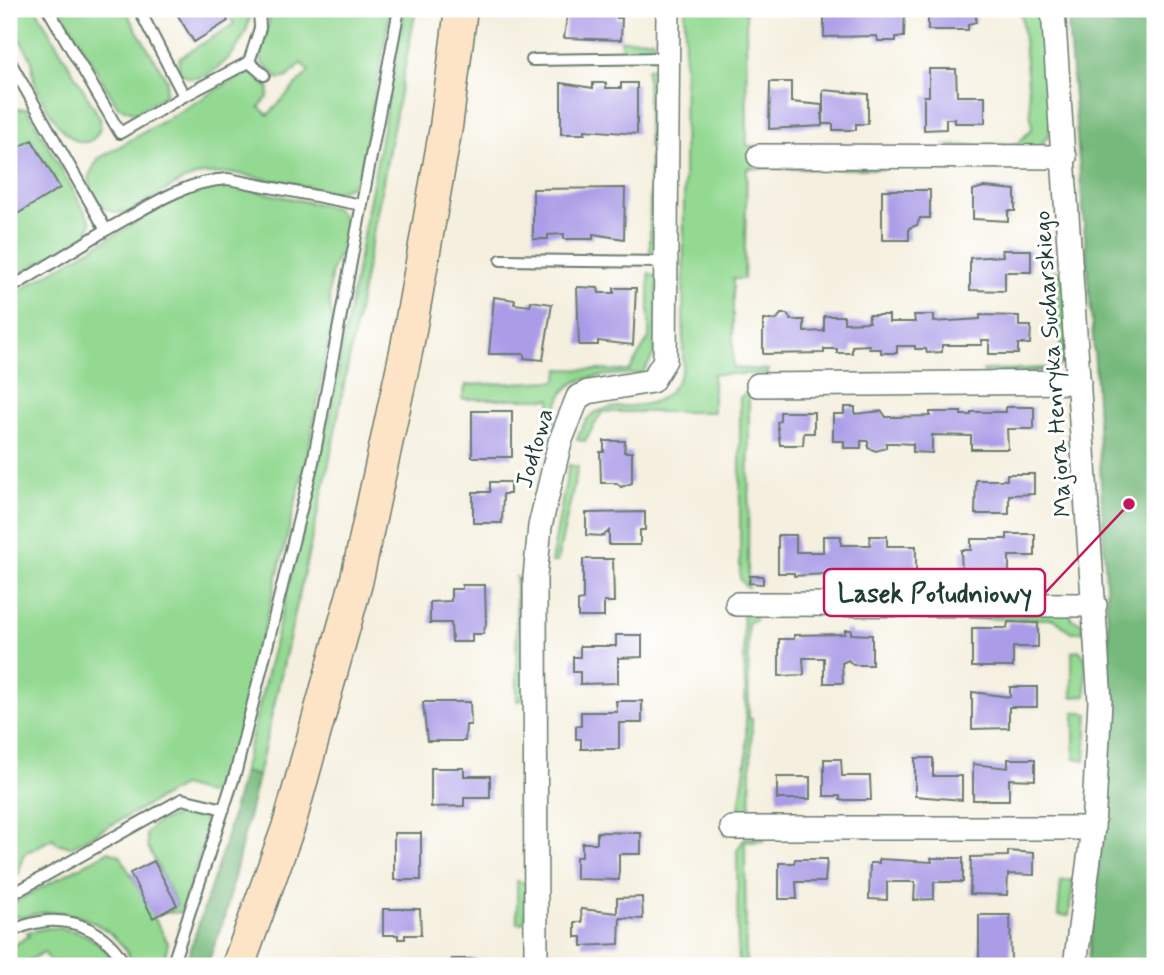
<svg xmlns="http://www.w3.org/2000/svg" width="1164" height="975" viewBox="0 0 1164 975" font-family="Mynerve,sans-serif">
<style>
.green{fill:#93d992;stroke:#598b63;stroke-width:2}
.forest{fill:#76b97c;stroke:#4a7b58;stroke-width:2}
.building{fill:#aa9ce7}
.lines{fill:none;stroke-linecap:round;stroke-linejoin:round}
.service-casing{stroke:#6a7b70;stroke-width:14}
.minor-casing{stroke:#6a7b70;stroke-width:26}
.secondary-casing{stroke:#6a7b70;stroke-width:35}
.service{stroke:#fff;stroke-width:10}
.minor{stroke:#fff;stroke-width:23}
.secondary{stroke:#fee4c6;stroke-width:32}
.labels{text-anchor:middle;stroke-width:6;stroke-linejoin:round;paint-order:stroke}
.street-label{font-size:24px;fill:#1f3d34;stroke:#fff}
.leader{fill:none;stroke:#c2185b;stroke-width:2.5}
.callout-dot{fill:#c2185b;stroke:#fff;stroke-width:2.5}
.callout{fill:#fff;stroke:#c2185b;stroke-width:2.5}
.callout-label{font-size:26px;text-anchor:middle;font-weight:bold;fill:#1f3d34}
</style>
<rect width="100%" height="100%" fill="#fff"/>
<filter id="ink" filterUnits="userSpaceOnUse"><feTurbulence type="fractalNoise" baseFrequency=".0143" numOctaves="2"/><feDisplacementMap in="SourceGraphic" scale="14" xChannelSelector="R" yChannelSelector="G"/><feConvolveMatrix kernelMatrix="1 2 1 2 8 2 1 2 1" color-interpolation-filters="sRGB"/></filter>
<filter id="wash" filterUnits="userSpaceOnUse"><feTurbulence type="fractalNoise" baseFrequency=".00686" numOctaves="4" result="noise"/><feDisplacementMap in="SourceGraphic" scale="28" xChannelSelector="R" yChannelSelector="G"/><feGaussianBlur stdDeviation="1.57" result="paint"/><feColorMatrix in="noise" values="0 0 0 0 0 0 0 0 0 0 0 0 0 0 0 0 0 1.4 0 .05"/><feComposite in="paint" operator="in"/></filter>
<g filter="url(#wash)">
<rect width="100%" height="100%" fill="#f4efde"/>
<path class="green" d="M9 9H36L100 118C101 125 100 132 94 138 71 158 42 101 35 83 32 77 34 69 32 62 25 42 9 31 9 9Z
M60 9H128L130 19 167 80 165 95 136 113 118 107Z
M225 9H250C253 43 200 99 179 70V58L234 24Z
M270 9H391L360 174 352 186 335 192 234 173 202 174 182 181 128 212 118 213 103 208 91 190 89 176 98 159 246 73 255 75 269 88 268 97 259 107 268 115 309 71 301 63 288 77 279 79 262 63C258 47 271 27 270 9Z
M405 9H416L329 463 258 776 243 772 329 420Z
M685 9H746L747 146H786L882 166 883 169 747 168 744 279H733V368L768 370V374H713V412H602L585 441 577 440C594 376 660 438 683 367Z
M1021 9H1042L1051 119 1049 136 1043 141 1045 148 943 146 1017 144 1032 129Z
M652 39 657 46 649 52 621 53V40Z
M650 67 659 74 658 140 649 147 647 69Z
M9 103 13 109H27L91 222 87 235 9 280Z
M650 157 659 167 657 250 650 254Z
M232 186 335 208C347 218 355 238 344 252 342 254 337 257 336 260 329 273 327 306 333 319L308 452 225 787 208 794 182 786 71 847 56 843 53 838 24 854 18 875 9 882V297L186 193 204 187Z
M1054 270 1063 275 1067 359 1053 371 985 374 983 370 1050 368 1061 350Z
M649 273 658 278 654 355 642 373C620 376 576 372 563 393 557 401 555 415 553 425L547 427 551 399H462L466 385 556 381 560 369 629 371 649 338Z
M788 392 789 397H749L748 587 745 586 740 579V397L747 393Z
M569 465 578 467 557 562H551Z
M516 577 525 580V697L520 701H517Z
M1071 612V619L1082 623 1083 632H1071L1054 619 887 618V613Z
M743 615H755V621L748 622 749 718 752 719 750 817 744 818 739 808 747 754Z
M1079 650 1085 658 1086 696 1072 697V651Z
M1074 712 1088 714 1085 760 1074 758Z
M188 810 203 817 208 831 181 912 167 913 177 905 148 847 146 833 155 824Z
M764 837V841L745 842 746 966H738L737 850 745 838Z
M109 851 120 855 168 943 163 966H134C116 922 64 902 20 918L18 915 9 920V905Z
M1073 880 1069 916 1058 915 1061 881Z
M517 881 526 883V919L522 923H517Z
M48 928C78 927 103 940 117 966H53L44 952 18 966 9 954V948L29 936 27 932Z"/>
<path class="forest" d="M1067 9H1155V966H1087L1106 808 1109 645 1095 363Z
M243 772 258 776 225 915 207 966H185L225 843Z"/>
<g id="blocks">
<path class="building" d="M174 9H221L228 21 194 42Z
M568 9H617V18H622L621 40 564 38Z
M824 9H905L904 37H896V41H878L877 36 824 37Z
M928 9H976V22L968 24V30H928Z
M929 69H956L957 96H985V123H955V119H946V129L924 130V96H929Z
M770 82H791V102L822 105V126L769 129Z
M561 83 593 88V83H606V88H621V83H637V134L585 130V134H561Z
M823 90 868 94V124H856V130H833V124H823Z
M32 140 60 188 9 219V153Z
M984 187 1015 190V211H1008V221L973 219V190Z
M625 188 624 239 593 234V239H564V234L548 235V239H533V189Z
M882 190H930V218H920L917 225 909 228V240H882Z
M1002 250H1031V272H1005V291L970 290V258L1003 256Z
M577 287 598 288 599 293H614V288H636L633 345 598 341V345H579Z
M494 297 515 300 514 304 530 306 531 301 552 304 543 360 524 358V354H489Z
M781 314H787L791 320H804V332L824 331V316H844V323L869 322V315H889V322H915L914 315H934V322L980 319V315L1019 316V326H1031L1030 344H1018V354H989V340H982V345H942V352L927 353 926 349H915V346H897V353H881V349H869V345L852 346V353H837V349H824V353L763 354V320H776Z
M844 407H855V414L882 411 886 417H895L930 416V412H961V415H971V412H1006V407H1034V429H1007L1008 449H971V436L932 435V453L913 452V444L895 443H886V448L876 451 868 448V441H861V448H844V441H833V414H844Z
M472 411H512V457H472Z
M780 412H814V433H804L803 445H780L777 422 780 421Z
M604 441H625L624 452H632V483L621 487 617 483H601L600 452H604Z
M1007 474H1034V494L1009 495V514H975L976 480H1007Z
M490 482H510V494H503L502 523H473V492H490Z
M645 512V530H640V545H609V531L603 536 586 535V513Z
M1007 534H1035V556H1009V576L962 574 961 550H971V539H1007Z
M778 535H796V552H823V536H841V545H870V536H887V546H916V576L871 573V576H840V573L794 576V573H778Z
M583 559H613L614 602H604V617H578V601L583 600Z
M750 576H763V584L749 583Z
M462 585H485L486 624 483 634H472V642H452L451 623H430V602L451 601V589H462Z
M1008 622 1038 623V647H1013V667H972V628H1007Z
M845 630H851V634L872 635V665H853L848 660 842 663 843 683H824V658H803L804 675 779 676V639H794V635L845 634Z
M616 635H642V657L618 658V683L580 684V672H573V657H580V646H616Z
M1010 687H1037V707H1009V728L972 729V692L1010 697Z
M616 701H642V723H619V749H581V739H576V726H581V712H617Z
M423 702H470L471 725H466L465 741H427Z
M915 758H933V776H962V800L915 796Z
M824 759H841L842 776H870L871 800H840V796H824Z
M1008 759H1035V780L1009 779V800H973V764L1008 768Z
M431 768H464V776H490V798H464V806L431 807Z
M777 777H810V799H777Z
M597 832 641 833V854H619V880L576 879V857H582V843H597Z
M394 833H421V880H394Z
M1008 851 1034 853V875L1008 874 1007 895 970 894 971 857 1008 856Z
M931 858H963V882H934V899L914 900 915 882H887V900L869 899 870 863H879V859L932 862Z
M795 859H827L825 882H796L797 899H779V863H794Z
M154 861 177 905 153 918 130 873Z
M642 897 643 919 620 918 619 944 582 946V937H575V922H582L581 909 617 913V898Z
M383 909H420L421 935H405V939H398V935H383Z
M979 915H1010L1011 962H979Z
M452 959H476V966H452Z
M367 962H398V966H368Z"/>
</g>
</g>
<g filter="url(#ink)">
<use href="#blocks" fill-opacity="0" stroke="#6a7b70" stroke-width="2"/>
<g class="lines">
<g class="service-casing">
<path id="service" d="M48 9 120 133 184 96
M147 9 141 13 184 96 249 62 264 75
M9 60 106 230C145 209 183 181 228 179L362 205
M532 60 668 58
M249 62 260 28 259 9
M501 260 666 262
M9 289 106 230
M9 896 182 799 224 809
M9 933C50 909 104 921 125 966
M172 966 236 771 313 462 399 9"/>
</g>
<g class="minor-casing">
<path id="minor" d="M1053 9 1100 701 1093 828 1075 966
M759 156 1065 157
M758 385 1079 382
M737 604 1095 605
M732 828H1093
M536 966 535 577 540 526 560 442 578 397 588 392 652 381 665 360 668 9"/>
</g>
<g class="secondary-casing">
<path id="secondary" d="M238 966 289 825 356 583 407 347 446 127 461 9"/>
</g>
<use href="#service" class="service"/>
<use href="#minor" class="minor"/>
<use href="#secondary" class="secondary"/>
</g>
</g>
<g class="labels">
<g class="street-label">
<text transform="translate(1052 364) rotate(-94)" y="8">Majora Henryka Sucharskiego</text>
<text transform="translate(534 448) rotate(-74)" y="8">Jodłowa</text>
</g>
</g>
<path class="leader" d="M1129 504L1045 593"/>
<circle class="callout-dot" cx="1129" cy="504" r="7"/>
<rect class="callout" x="824" y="569" width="221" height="47" rx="7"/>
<g class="callout-label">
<text x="935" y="602">Lasek Południowy</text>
</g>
<rect width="1164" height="975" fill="none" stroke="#fff" stroke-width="35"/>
</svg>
